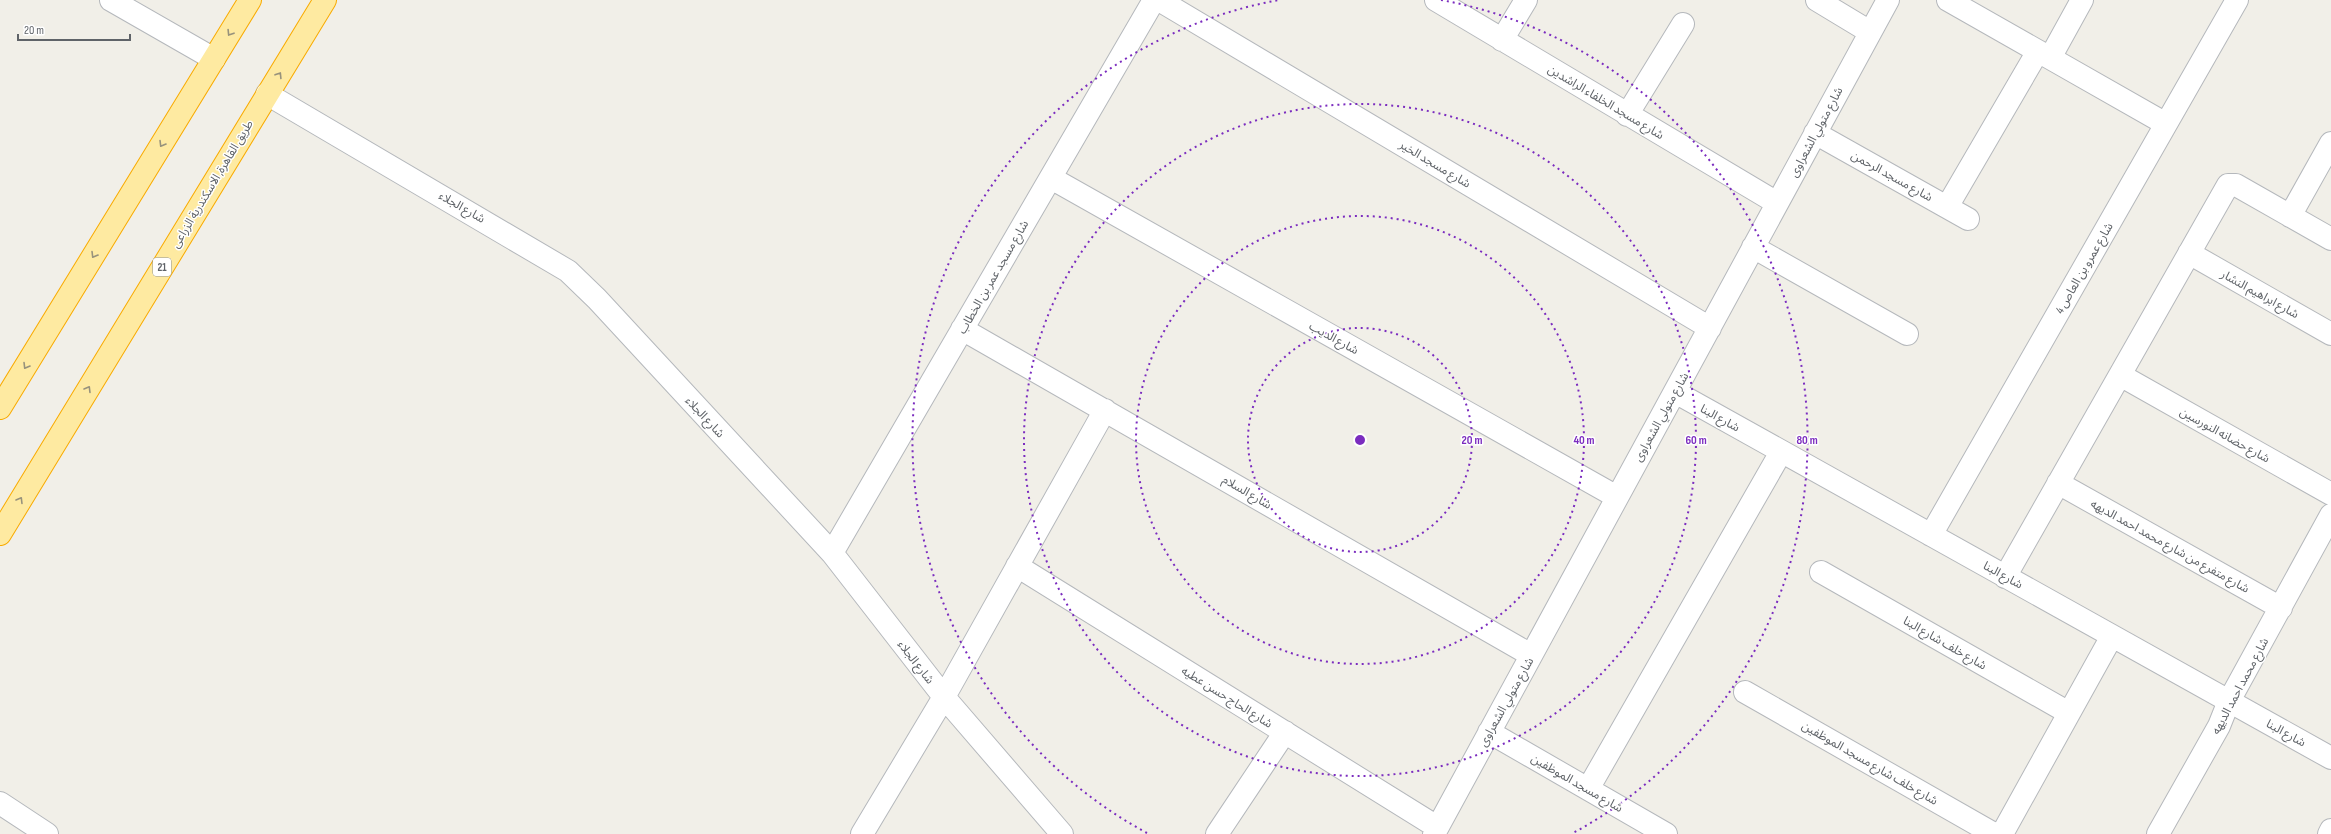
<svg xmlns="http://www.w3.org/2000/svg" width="2331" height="834" viewBox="0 0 2331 834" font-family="'Sofia Sans Condensed','Noto Sans Arabic',sans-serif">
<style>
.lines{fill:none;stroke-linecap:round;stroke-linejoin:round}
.minor-casing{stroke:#b5b8bc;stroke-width:24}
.trunk-casing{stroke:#f9ab00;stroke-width:24}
.minor{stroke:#fff;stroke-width:22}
.trunk{stroke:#feeaa1;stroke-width:22}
.oneway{stroke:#97927c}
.ring{fill:none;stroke:#7b2cbf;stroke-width:2;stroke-dasharray:2 4}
.labels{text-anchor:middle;stroke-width:3;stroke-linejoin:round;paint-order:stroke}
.shield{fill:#fff;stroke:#8f9295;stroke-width:1}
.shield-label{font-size:11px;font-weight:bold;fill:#5f6368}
.street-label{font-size:12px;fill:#5f6368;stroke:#fff}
.centre{fill:#7b2cbf;stroke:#fff;stroke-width:2}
.ring-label{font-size:12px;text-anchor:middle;font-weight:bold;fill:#7b2cbf;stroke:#fff;stroke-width:3;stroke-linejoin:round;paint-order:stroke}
</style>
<rect width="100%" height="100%" fill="#f1efe8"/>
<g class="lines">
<g class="minor-casing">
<path id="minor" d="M111 0 214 59
M1159 0 1710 328
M1436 0 1777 203
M1817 0 1870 32
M1948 0 2166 124
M1502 40 1526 0
M2050 58 2082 0
M267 94 568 271 597 299 832 553 944 697 1062 834
M1627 115 1683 24
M1815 133 1968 219
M1051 178 1617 497
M1947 207 2038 51
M2290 216 2331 143
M1753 247 1907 334
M2189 253 2331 334
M962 329 1531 655
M2120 375 2331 494
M1675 392 2331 758
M2058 483 2281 608
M1931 535 2237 0
M832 553 1154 0
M1017 566 1437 827
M1821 572 2069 713
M2005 577 2228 185H2236L2331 239
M1745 692 1994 834
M1489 732 1666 834
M1588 789 1781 452
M0 803 47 834
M862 834 944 697 1105 410
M1217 834 1285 732
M1434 834 1888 0
M2002 834 2112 636
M2158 834 2219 726 2229 701 2331 515
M2329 834 2331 830"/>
</g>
<g class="trunk-casing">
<path id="trunk" d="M0 408 250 0
M0 534 325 0"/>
</g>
<use href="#minor" class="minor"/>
<use href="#trunk" class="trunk"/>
</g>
<defs><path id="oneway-chevron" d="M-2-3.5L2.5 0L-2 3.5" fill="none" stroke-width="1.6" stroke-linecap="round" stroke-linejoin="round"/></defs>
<g class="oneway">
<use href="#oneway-chevron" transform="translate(230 33) rotate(122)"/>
<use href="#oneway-chevron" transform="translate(279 75) rotate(-58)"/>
<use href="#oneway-chevron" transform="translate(162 144) rotate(121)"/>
<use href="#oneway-chevron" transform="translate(94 255) rotate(121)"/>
<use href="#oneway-chevron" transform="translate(26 366) rotate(121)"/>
<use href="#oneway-chevron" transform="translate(88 389) rotate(-59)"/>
<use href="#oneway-chevron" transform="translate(20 500) rotate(-59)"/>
</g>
<g class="ring">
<circle cx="1360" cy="440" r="112"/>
<circle cx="1360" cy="440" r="224"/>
<circle cx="1360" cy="440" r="336"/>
<path d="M1147 833A447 447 0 0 1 1279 0M1441 0A447 447 0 0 1 1573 833"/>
</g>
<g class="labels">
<rect class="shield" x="153" y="258" width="18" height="18" rx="3"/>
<g class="shield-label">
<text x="162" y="271">21</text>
</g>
<g class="street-label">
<text transform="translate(1606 102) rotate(31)" y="4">شارع مسجد الخلفاء الراشدين</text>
<text transform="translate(1816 132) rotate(-62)" y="4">شارع متولي الشعراوى</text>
<text transform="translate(1435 164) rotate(31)" y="4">شارع مسجد الخير</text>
<text transform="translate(1892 176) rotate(29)" y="4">شارع مسجد الرحمن</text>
<text transform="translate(212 184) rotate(-59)" y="4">طريق القاهرة, الاسكندرية الزراعى</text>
<text transform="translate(462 207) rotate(30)" y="4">شارع الجلاء</text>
<text transform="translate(2084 268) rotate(-60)" y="4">شارع عمرو بن العاص 4</text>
<text transform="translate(993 277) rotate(-60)" y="4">شارع مسجد عمر بن الخطاب</text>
<text transform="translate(2260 294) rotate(29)" y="4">شارع ابراهيم النشار</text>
<text transform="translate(1334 338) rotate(29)" y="4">شارع الديب</text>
<text transform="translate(705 417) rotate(47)" y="4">شارع الجلاء</text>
<text transform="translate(1661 417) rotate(-61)" y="4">شارع متولي الشعراوى</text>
<text transform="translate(1720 418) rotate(29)" y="4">شارع البنا</text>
<text transform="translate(2225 435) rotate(29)" y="4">شارع حضانه النورسين</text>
<text transform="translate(1247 492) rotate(30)" y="4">شارع السلام</text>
<text transform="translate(2170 546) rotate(29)" y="4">شارع متفرع من شارع محمد احمد الديهه</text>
<text transform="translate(2003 575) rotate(29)" y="4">شارع البنا</text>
<text transform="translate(1945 643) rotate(30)" y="4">شارع خلف شارع البنا</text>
<text transform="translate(916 662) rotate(52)" y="4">شارع الجلاء</text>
<text transform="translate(2240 686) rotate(-62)" y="4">شارع محمد احمد الديهه</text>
<text transform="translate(1227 697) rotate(32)" y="4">شارع الحاج حسن عطيه</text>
<text transform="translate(1506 702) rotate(-61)" y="4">شارع متولي الشعراوى</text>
<text transform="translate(2286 733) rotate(29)" y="4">شارع البنا</text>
<text transform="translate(1870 763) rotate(30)" y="4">شارع خلف شارع مسجد الموظفين</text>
<text transform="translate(1577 783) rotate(30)" y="4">شارع مسجد الموظفين</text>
</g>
</g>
<circle cx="1360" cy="440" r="6" class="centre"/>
<g class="ring-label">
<text x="1472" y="444">20 m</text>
<text x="1584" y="444">40 m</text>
<text x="1696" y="444">60 m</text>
<text x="1807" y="444">80 m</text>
</g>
<path d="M18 34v6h112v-6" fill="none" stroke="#5f6368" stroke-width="2"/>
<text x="24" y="34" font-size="12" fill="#5f6368" stroke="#ffffff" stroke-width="3" paint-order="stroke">20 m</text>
</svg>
